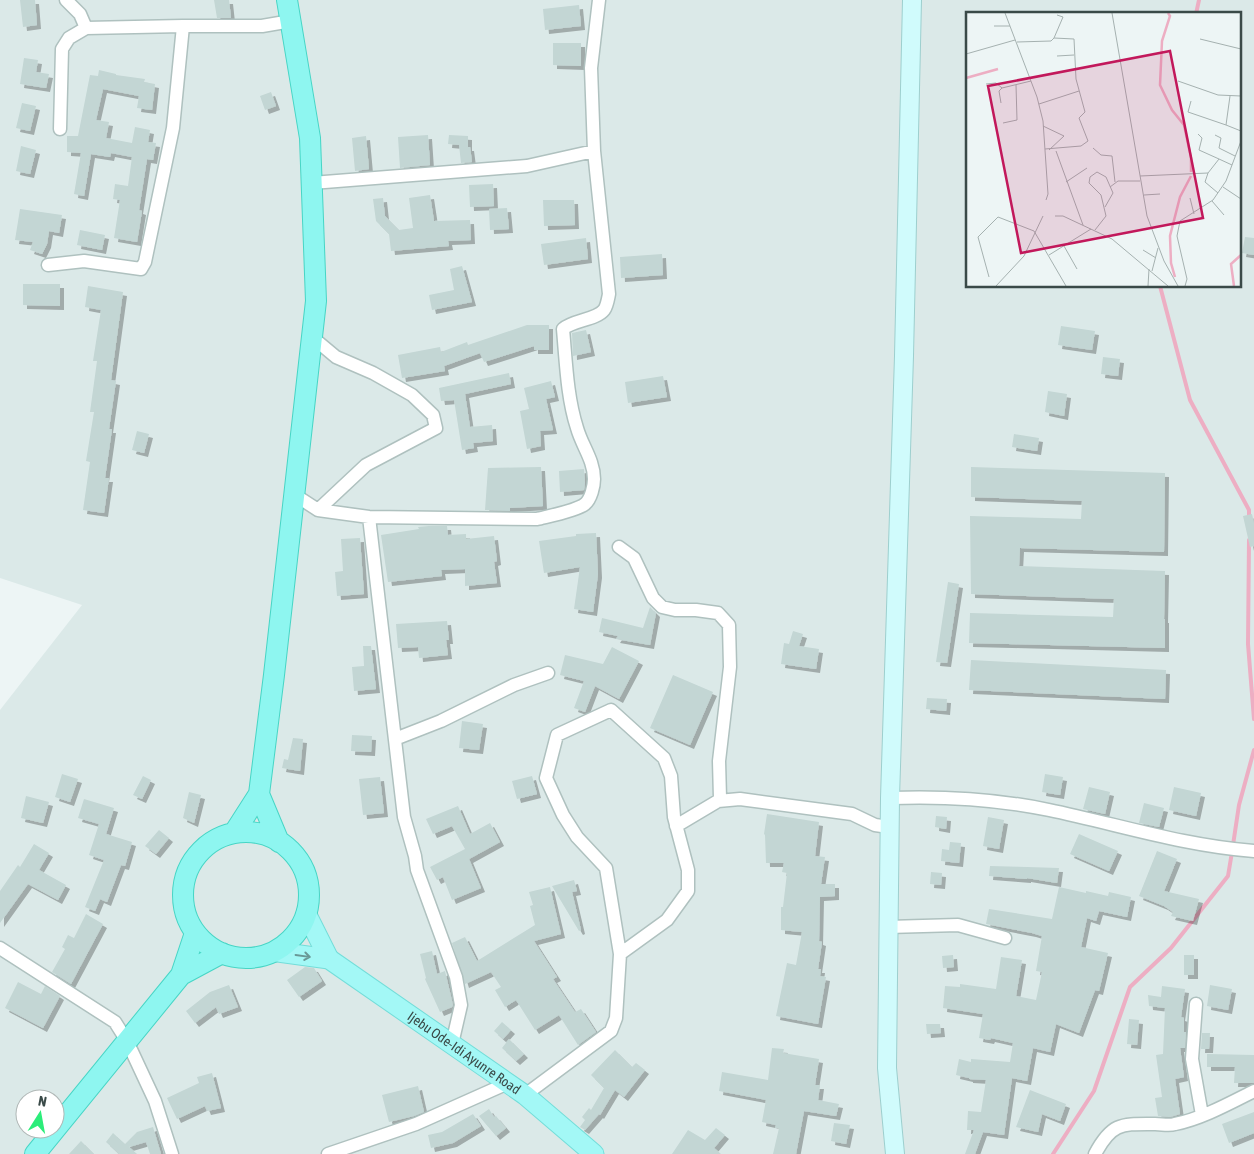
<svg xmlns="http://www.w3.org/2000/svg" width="1254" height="1154" viewBox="0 0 1254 1154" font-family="'Asap Condensed',sans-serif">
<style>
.residential{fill:#dbe9e8;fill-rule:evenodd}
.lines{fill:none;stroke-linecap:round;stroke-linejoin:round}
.stream{stroke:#edaec3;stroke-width:4}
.building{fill:#c3d6d4;filter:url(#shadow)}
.minor-casing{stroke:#afc1bf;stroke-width:15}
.secondary-casing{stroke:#9dcfce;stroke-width:20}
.primary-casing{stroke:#73ddd9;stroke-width:21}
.trunk-casing{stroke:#47d5c5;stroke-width:22}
.minor{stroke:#fff;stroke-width:12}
.secondary{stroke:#d0fbfc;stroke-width:18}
.primary{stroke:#a3f8f6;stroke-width:19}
.trunk{stroke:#8ef6f0;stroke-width:20}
.oneway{stroke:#699896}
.labels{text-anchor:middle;stroke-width:5;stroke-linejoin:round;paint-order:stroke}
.street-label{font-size:14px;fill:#3a4a48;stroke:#fff}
.inset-river{fill:none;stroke:#edaec3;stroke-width:2.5}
.inset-road{fill:none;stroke:#a5b1b0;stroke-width:1}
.view{fill:#c2185b;fill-opacity:0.15;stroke:#c2185b;stroke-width:2.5}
.inset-edge{fill:none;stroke:#3a4a48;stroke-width:2.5}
</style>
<defs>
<filter id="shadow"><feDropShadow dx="4" dy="4" stdDeviation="0" flood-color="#0004"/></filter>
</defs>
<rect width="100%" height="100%" fill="#edf5f5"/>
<path class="residential" d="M0 0H1254V1154H0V710L82 605 0 578ZM968 14H1240V286H968ZM25 1099H55V1129H25Z"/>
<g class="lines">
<path class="stream" d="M1196 14 1199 0
M1160 286 1190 400 1249 510V518
M1249 540 1248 644 1254 719
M1233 845 1239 805 1254 750
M1053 1154 1094 1091 1130 987 1171 948 1228 876 1232 852"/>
</g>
<path class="building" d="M20 0H35L37 25 23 27Z
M214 0H229L231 18H217Z
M579 5 581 26 545 30 543 9Z
M553 43H581V66L553 65Z
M24 58 38 60 36 72 49 74 46 88 20 84Z
M99 70 116 74V75L145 79 144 82 155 84 152 110 137 108 139 96 103 89 96 120 109 122 106 138 132 143 135 127 150 130 148 142 156 143 153 160 147 159 139 210 142 211 137 242 114 238 120 200 113 199 115 184 128 186 132 157 111 153 110 157 91 154 84 196 74 194 81 153 67 152V136H78L90 75 98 76Z
M271 92 276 106 265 110 260 96Z
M22 103 36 106 30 131 16 128Z
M428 135 430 165 400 168 398 137Z
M449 135 468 136V147H470L472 162 461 163 459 145 448 144Z
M366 136 369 169 355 171 352 138Z
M21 146 36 150 30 174 16 171Z
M493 184 494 206 470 207 469 185Z
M430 195 434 221 470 220 471 240 448 241 449 246 391 251 389 234 376 221 373 199 383 198 385 216 399 230 413 228 409 198Z
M543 200H574L575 225 544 226Z
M507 208 509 229 490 230 489 209Z
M20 209 62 215 59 233 49 231 47 244 42 254 30 250 33 242 15 240Z
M80 230 105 235 102 250 77 245Z
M1245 237 1254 238V255L1242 253Z
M586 238 588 259 544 265 541 244Z
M662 254 663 275 621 278 620 257Z
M462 266 472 302 432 310 429 295 454 290 450 269Z
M23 284H60V306L23 305Z
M88 286 123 292 111 380 116 381 109 429H112L105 478H109L104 513 83 510 90 462 86 461 94 412H90L97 361H93L101 310 85 307Z
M527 325H549V350H534V346L484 362 480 353 444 366 445 371 402 378 398 355 440 347 441 352 467 342 468 345Z
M1061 326 1095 331 1092 350 1058 345Z
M586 330 591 352 573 356 572 333Z
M1103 357 1120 359 1118 376 1101 374Z
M509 373 511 384 465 394 470 427 492 425 493 441 473 443 474 448 462 450 454 400 441 401 439 388Z
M663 376 667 397 628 403 625 382Z
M551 381 555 397 546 399 553 430 540 431 541 446 527 449 520 411 529 409 524 388Z
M1048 391 1067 394 1064 416 1045 412Z
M137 431 149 434 144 453 132 450Z
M1014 434 1039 438 1037 451 1012 447Z
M541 467 543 506 510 508V511L485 510 488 468Z
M971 467 1165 473 1164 552 1020 548 1019 566 1165 571 1164 619H1165V648L969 643 970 613 1113 617 1114 599 971 594 970 516 1081 519 1082 501 971 497Z
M584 469 585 483 584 490 560 492 559 471Z
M1252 514 1254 523V546L1250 547 1243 516Z
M429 526H447L448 535 466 534V539L494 536 497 561 494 562 497 583 465 586V569L441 570 442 576 388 582 381 535 419 529 418 527Z
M596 533 598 574 593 612 574 609 580 567 544 573 539 541 576 536V534Z
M360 538 364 594 337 596 335 572 343 571 341 539Z
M948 582 959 584 947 663 936 662Z
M650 607 656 613 650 645 616 639 618 636 599 632 602 618 643 628Z
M447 621 449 640H446L448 655 419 658 418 647 398 648 396 624Z
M793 631 803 634 799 646 819 649 816 669 781 664 784 643 789 644Z
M363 646H371L376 689 354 691 352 667 364 666Z
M612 647 639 661 619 699 595 686 585 712 574 708 584 681 560 675 565 655 603 664Z
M971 660 1166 670 1165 699 969 690Z
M673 675 713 692 690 745 650 728Z
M927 698 947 699 946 711 926 709Z
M462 721 483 724 479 750 459 748Z
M352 735 372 736 371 752 351 751Z
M293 738 303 739 300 771 282 768 284 759 288 760Z
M62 774 78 779 70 802 55 797Z
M1045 774 1063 777 1060 795 1042 792Z
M143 776 151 780 142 799 133 795Z
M532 776 537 794 517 799 512 781Z
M380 777 384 813 363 815 359 779Z
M1089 787 1110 792 1105 814 1083 809Z
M1174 787 1201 793 1196 816 1169 810Z
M189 792 201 795 194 823 183 818Z
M26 796 49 802 43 823 21 818Z
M84 799 114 808 106 834 132 842 125 866 121 865 107 902 100 899 95 911 85 907 104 860 89 855 99 824 78 818Z
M1144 803 1164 808 1159 827 1139 823Z
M458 806 470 834 490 823 500 842 469 859 481 888 452 900 443 877 437 880 430 867 465 849 452 826 433 834 426 819Z
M767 814 819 822 815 856 825 857 821 884H835V896L820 897 819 941 822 942 818 969H821L820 976 826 977 818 1024 776 1016 787 963 796 965 802 932 781 930V907H783L787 873 782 872 784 863H766L765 835 764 834Z
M936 816 947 817 946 829 935 827Z
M988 817 1004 820 999 849 983 846Z
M159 830 169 838 156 854 145 846Z
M1079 834 1118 851 1109 871 1070 854Z
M950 842 961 843 959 863 941 861 942 849 949 850Z
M34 844 49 853 39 870 66 885 58 900 28 884 0 923V891L18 865 20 867Z
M1157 851 1177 859 1164 891 1199 899 1193 921 1171 916 1173 912 1164 906 1139 896Z
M990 866 1059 868 1057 883 1027 878V879L989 876Z
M931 872 942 873 941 885 930 884Z
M574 880 577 891 572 892 581 930 579 931 552 886Z
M550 887 561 934 534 941 557 977 553 979 575 1012 581 1009 596 1032 578 1045 559 1015 535 1030 516 1000 505 1007 495 990 501 987 491 972 465 984 452 943 465 937 477 961 535 925 530 906 533 905 529 892Z
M1059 887 1086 893V891L1108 896 1109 892 1131 897 1127 917 1099 911 1096 921 1087 918 1081 947 1108 953 1099 991 1095 990 1079 1033 1056 1024 1050 1052 1033 1048 1027 1081 1012 1078 1004 1135 983 1132 975 1154H965L974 1130H967L968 1111 981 1112 986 1080 969 1079V1078L956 1075 959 1059 971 1062V1059L1010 1062 1013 1043 991 1038 990 1040 979 1038 983 1014 943 1008 945 986 960 987V984L996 989 1001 957 1022 960 1016 996 1036 1000 1042 972 1036 971 1042 936 1032 933 986 924 989 909 1052 919Z
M86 914 103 924 71 984 52 972 65 949 62 947 68 935 74 938Z
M432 951 437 974 445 971 453 1005 452 1007 440 1012 425 979 426 978 420 954Z
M953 955 954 967 943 968 942 956Z
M1184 955H1194V975H1184Z
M305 967 314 968 322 981 299 997 287 980Z
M18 982 41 994 45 986 60 996 43 1028 5 1008Z
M229 985 238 1007 219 1014 216 1007 195 1023 186 1011 210 992Z
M1210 985 1232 989 1228 1010 1207 1006Z
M1162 986 1185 989 1181 1017 1184 1018V1032H1186L1185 1048H1180L1184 1077 1175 1079 1180 1114 1170 1117 1158 1116 1155 1098 1162 1097 1156 1055 1163 1054 1165 1008 1149 1006 1148 995 1161 997Z
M1129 1019 1139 1020 1137 1045 1127 1044Z
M502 1022 511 1030 503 1039 494 1031Z
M926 1024H940L941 1033 927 1034Z
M1202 1033H1210L1209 1049H1201Z
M509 1039 524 1054 516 1061 502 1048Z
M772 1048 784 1049 783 1053 819 1059 815 1085H820L818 1100 839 1104 836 1116 804 1111 796 1154H773L779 1128H775L776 1125 762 1122 766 1100 719 1091 722 1072 768 1080Z
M615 1050 632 1067 636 1063 645 1070 624 1097 615 1090 600 1115 599 1114 585 1130 580 1127 585 1120 582 1117 589 1108 591 1110 604 1088 591 1075Z
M1207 1054 1254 1055V1083H1234L1235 1067H1207Z
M212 1073 221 1108 207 1111 205 1106 177 1119 167 1098 199 1083 197 1077Z
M418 1086 424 1112 414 1116 389 1122 382 1095Z
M1030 1090 1066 1104 1060 1121 1042 1114 1038 1132 1016 1127Z
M489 1109 494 1117 496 1116 506 1128 496 1136 479 1116Z
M1254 1112V1133L1229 1143 1222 1124Z
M473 1114 481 1126 453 1143 431 1148 428 1135 442 1132Z
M834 1123 850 1125 846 1144 831 1141Z
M153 1127 161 1154H150L146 1142 129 1147 137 1154H119L106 1142 113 1133 125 1144 137 1132Z
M716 1128 725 1135 714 1148 721 1154H672L688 1130 705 1140Z
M81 1141 94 1154H69Z"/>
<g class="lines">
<g class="minor-casing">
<path id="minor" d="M66 0 80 14 86 28
M60 129 62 49 69 38 86 28 183 26H262L291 21
M312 183 527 166 594 151
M48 265 84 261 141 269 145 262 173 128 183 26
M312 337 336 357 373 373 412 395 433 415 436 428 366 465 318 510
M295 495 318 510 369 517 537 519C549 516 576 511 585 504 591 499 594 486 594 479 594 460 582 446 577 428 567 397 566 362 563 329 573 320 596 320 604 310 607 306 608 299 609 294L594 151 591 68 599 0
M369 517 404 817 415 856 417 870 456 977 461 1005 452 1044
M619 547 634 558 653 598 662 607 675 610H696L718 613 729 625 730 667 719 761 720 798 718 801
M395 739 441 721 514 685 548 673
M890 798C943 796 996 799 1049 810 1117 824 1184 846 1254 851
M676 826 718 801 740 799 852 814 875 825 889 827
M888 927 958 925 1005 938
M0 948 115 1022 127 1041 155 1101 172 1154
M1196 1004 1192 1059 1202 1115
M525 1095 611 1031 616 1018 620 954 606 868 577 837 563 815 546 778 557 735 611 710 664 758 671 776 674 817 688 870V891L667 920 620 954
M328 1154 416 1124 508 1083
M1095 1154C1112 1122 1122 1124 1155 1124 1162 1124 1169 1126 1175 1124 1201 1119 1230 1103 1254 1091"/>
</g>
<g class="secondary-casing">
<path id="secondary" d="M895 1154 887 1068 890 798 904 356 912 0"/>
</g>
<g class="primary-casing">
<g id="primary">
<path d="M306 913 329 959"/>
<path id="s1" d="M278 952 329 959 525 1095 594 1154"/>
</g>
</g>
<g class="trunk-casing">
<path id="trunk" d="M259 794 279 842
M183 895a63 63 0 1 1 126 0a63 63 0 1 1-126 0Z
M234 833 259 794 274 675 316 301 310 138 287 0
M181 975 222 953
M35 1154 181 975 195 933"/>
</g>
<use href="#minor" class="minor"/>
<use href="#secondary" class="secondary"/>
<use href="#primary" class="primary"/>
<use href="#trunk" class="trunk"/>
</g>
<defs><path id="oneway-shaft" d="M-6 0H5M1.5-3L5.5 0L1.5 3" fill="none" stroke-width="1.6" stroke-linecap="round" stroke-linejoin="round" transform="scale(1.25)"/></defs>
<use class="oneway" href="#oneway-shaft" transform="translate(303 956) rotate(8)"/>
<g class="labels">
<g class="street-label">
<text dy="5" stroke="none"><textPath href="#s1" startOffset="216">Ijebu Ode-Idi Ayunre Road</textPath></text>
</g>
</g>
<g transform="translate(966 12)">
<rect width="275" height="275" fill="#edf5f5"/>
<path class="inset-river" d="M202 1 204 4 196 29 194 73 206 98 218 113 225 146V160M0 66 32 57M209 265 205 251 204 224 214 185 225 164M268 274 265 252 275 243"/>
<path class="inset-road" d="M39 1 71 85 77 109 82 182 80 188M146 1 181 204 198 249 212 274M28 14H44M88 26 97 5 91 3M234 27 275 37M51 30 85 29 88 26 108 27 110 67 119 100 113 106 122 129 115 134 79 137M0 42 49 28M91 44 108 43M212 69 252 83 275 84M20 72 30 71 36 76M264 84 260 113 275 119M225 89 222 100 260 113M35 91 33 79 36 76 65 69M73 92 113 79M37 111 51 108 50 73M77 114 98 124 83 138M232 122 236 126 233 138 253 147M249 123 255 126 253 136 269 144M127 136 135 143 146 144 149 170M90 139 117 213M266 153 275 129M242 161 239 170 252 181M174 164 242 161 253 147 266 153 260 169 247 188 214 209 211 224 221 267 219 274M100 170 121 156M144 175 152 169H174M257 175 275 187M178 183 194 182M224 186 228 202M246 189 258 203M89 204H97L146 227 202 274M129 218 140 204 135 183 123 171 124 165 131 160 140 165 147 181 139 195M98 234 111 257M177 238 190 246M83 243 125 217M186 259 192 236M23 265 12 225 32 205 68 219 100 274M30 274 58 244 77 204M182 274 183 257"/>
<path class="view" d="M204 39 237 206 55 241 22 74Z"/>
<rect width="275" height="275" class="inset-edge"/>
</g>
<g transform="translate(40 1114) rotate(11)"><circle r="24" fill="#ffffff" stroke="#b0b7b6"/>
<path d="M0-4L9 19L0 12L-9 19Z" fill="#2ced7a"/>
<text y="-8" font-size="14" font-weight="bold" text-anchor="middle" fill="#3a4a48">N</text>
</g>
</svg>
